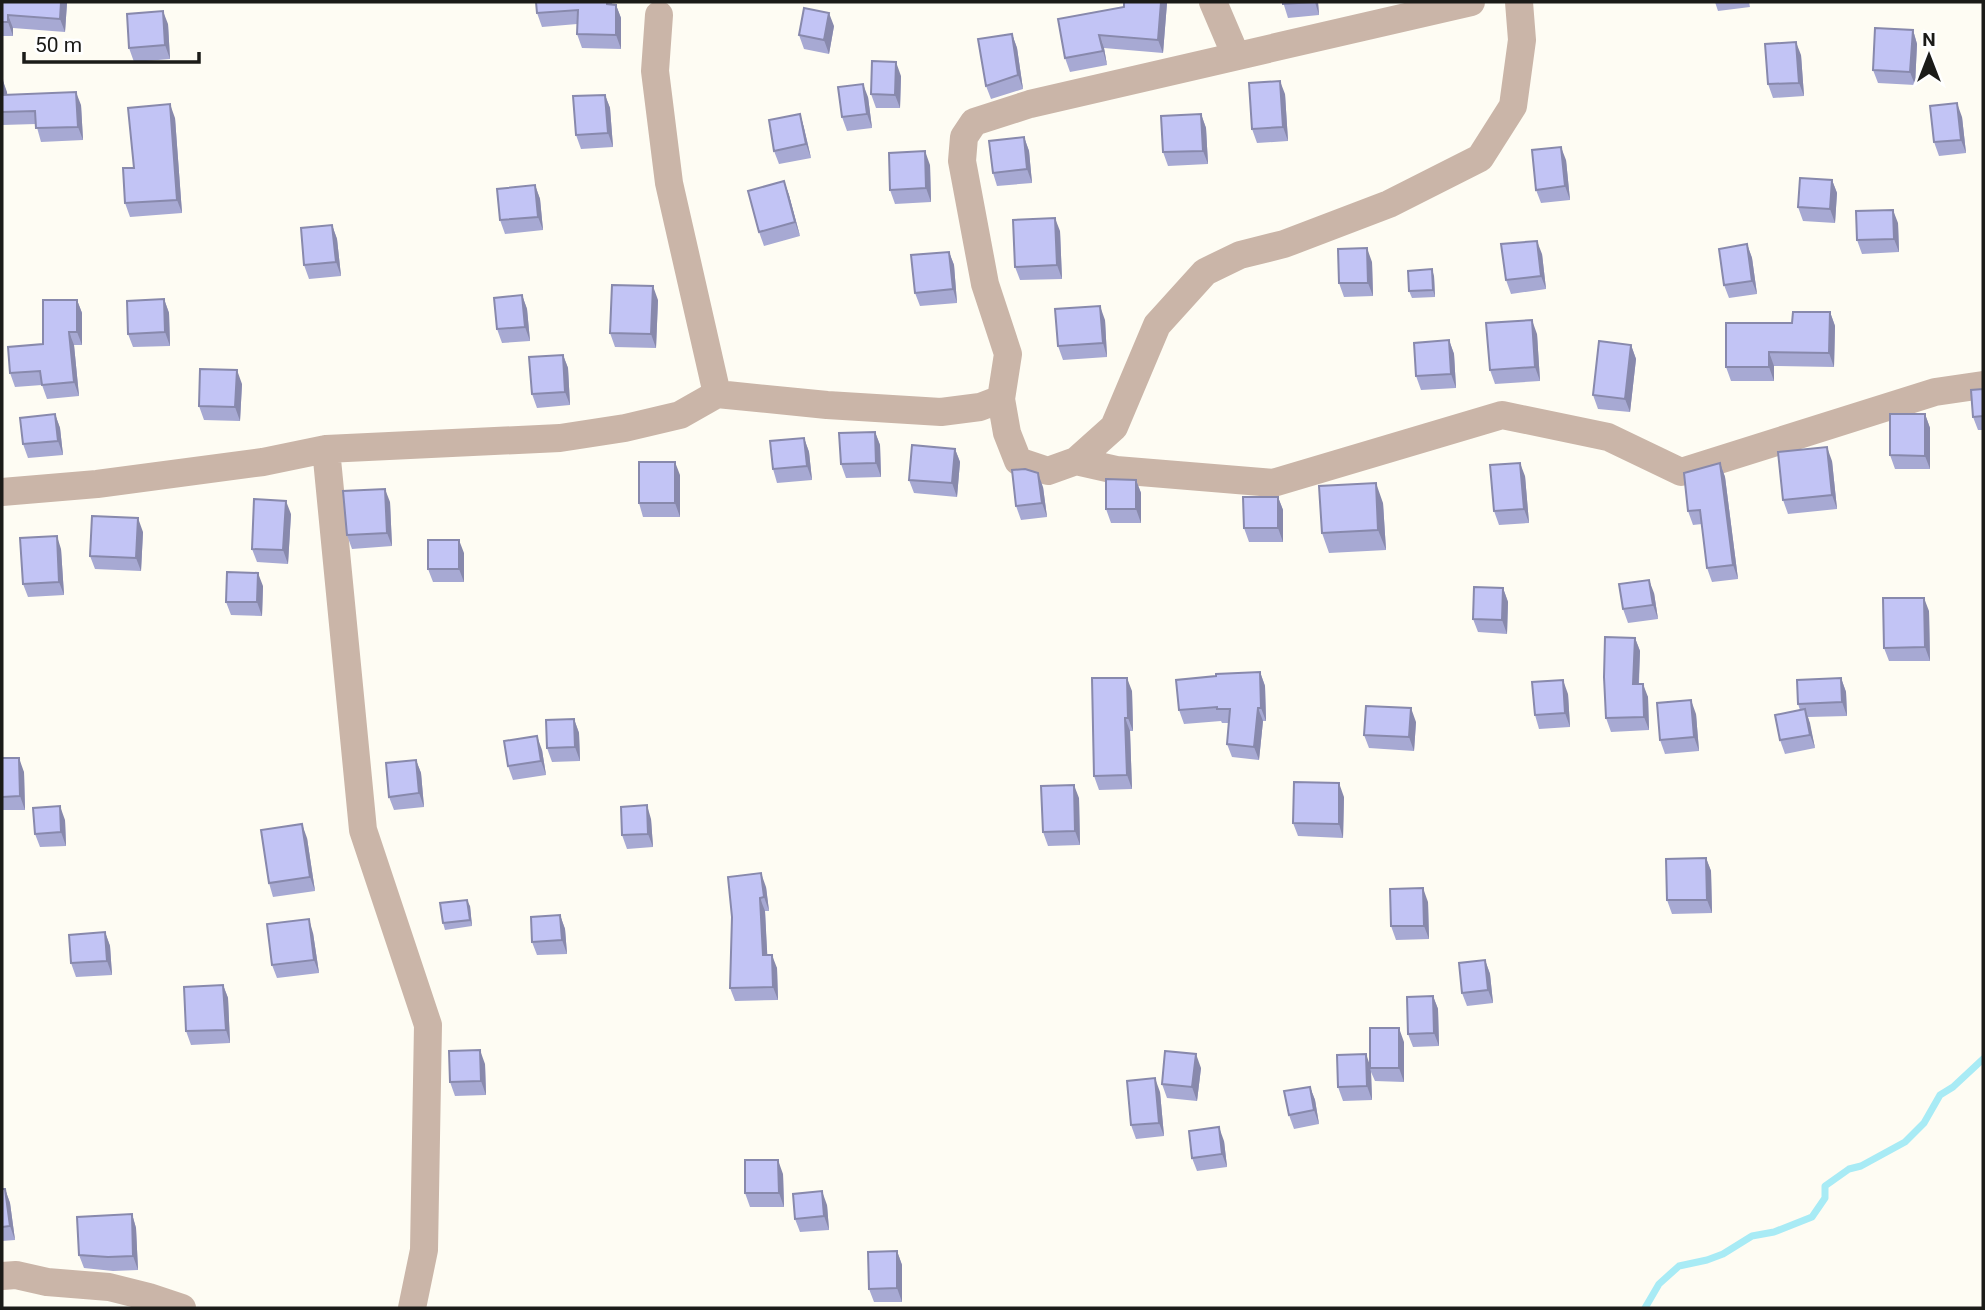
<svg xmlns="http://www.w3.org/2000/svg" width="1985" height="1310" viewBox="0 0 1985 1310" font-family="Roboto,sans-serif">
	<rect width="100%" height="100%" fill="#fefcf3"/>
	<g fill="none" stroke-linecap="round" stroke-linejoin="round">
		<path stroke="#a8ebf5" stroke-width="7" d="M1645,1308l14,-24 20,-18 28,-6 16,-6 29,-18 22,-4 38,-15 13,-19v-12l24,-17 12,-3 44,-24 19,-19 16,-28 13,-8 30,-28"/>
		<path stroke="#cab5a8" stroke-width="28" d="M1213,2l23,54
			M659,15l-4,56 14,112 48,211
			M1001,399l6,34 11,28 30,10 28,-10 38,-34 43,-102 48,-53 35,-17 44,-11 105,-40 91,-46 33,-52 9,-66 -3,-38
			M326,449l37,381 65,195 -4,225 -12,58
			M1076,461l40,9 157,13 229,-68 106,22 73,35 254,-80 48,-7
			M2,492l95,-8 166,-22 63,-13 234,-11 65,-10 55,-13 37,-21 110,11 114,7 39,-5 21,-8 7,-45 -23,-70 -23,-123 2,-24 10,-15 56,-18 441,-102
			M2,1276l14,-1 31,7 62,5 40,10 33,11"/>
	</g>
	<path fill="#a7a9d3" d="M2,2l65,1 -2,29 -52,-4v8h-11z
		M612,2v2l4,1 5,13v31l-39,-1 -5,-14v-10l-35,3 -5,-14z
		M1283,2h35l1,13 -31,3z
		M1715,2h34l1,5 -32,4z
		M1167,3l-4,50 -59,-5 3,17 -37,7 -5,-14 -7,-39z
		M168,24l2,35 -36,3 -5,-14z
		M834,26l-5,28 -25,-5 -5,-14z
		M1913,30l4,14 -2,41 -37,-2 -5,-13z
		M1012,34l5,14 6,41 -32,10 -5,-13z
		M1801,55l3,41 -31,2 -5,-14z
		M901,76l-1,32h-24l-5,-14z
		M2,78l5,16 74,11 2,35 -42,2 -5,-18 -34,1z
		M1285,94l3,47 -31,2 -5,-14z
		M605,95l5,13 3,39 -32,2 -5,-14z
		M868,97l4,31 -25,3 -5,-14z
		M800,114l4,14 7,30 -32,6 -5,-13z
		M1201,114l5,14 2,36 -40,2 -5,-14z
		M1962,117l4,36 -27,3 -5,-14z
		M175,118l7,95 -52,4 -5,-14 9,-35z
		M1024,137l5,14 3,32 -35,3 -4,-13z
		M1566,160l4,40 -29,3 -5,-13z
		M930,165l1,37 -36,2 -5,-14z
		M1832,180l5,13 -2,30 -32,-2 -5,-14z
		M784,181l5,14 11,41 -36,10 -5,-14z
		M535,185l5,14 3,31 -38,4 -5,-14z
		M1898,223l1,29 -37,2 -5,-14z
		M332,225l5,14 4,37 -32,3 -5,-14z
		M1060,231l2,48 -42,1 -5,-13z
		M1747,244l5,14 5,36 -28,4 -5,-13z
		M949,252l5,13 3,38 -37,3 -5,-13z
		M1542,254l4,35 -35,5 -5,-14z
		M1372,262l1,34 -29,1 -5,-14z
		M1434,276l1,21 -23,1 -3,-7z
		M522,295l5,14 3,32 -28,2 -5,-14z
		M164,299l5,14 1,33 -37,1 -5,-13z
		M77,300l5,13v32h-8l5,51 -32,3 -5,-14 -27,2 -5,-14 33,-29z
		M658,300l-2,48 -41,-1 -5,-14z
		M1830,312l5,14 -1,41 -60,-1v15h-43l-5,-14 66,-44z
		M1105,320l2,37 -44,3 -5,-14z
		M1537,334l3,47 -45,3 -5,-14z
		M1449,340l5,14 2,34 -35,2 -5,-14z
		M1631,345l5,14 -6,53 -32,-3 -5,-14z
		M563,355l5,13 2,37 -33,3 -5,-14z
		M242,384l-2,37 -36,-1 -5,-14z
		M1983,389v41h-5l-5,-13z
		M55,414l5,14 3,27 -35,3 -5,-14z
		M1925,414l5,14v41h-35l-5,-14z
		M875,432l5,13 1,32 -35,1 -5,-14z
		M804,438l5,14 3,28 -35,3 -4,-14z
		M955,449l5,13 -3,35 -43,-4 -5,-13z
		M1832,461l5,48 -49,5 -5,-14z
		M1720,463l5,14 13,102 -26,3 -5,-14 -5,-44 -9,1 -5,-14z
		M680,475v42h-37l-4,-14z
		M1525,476l4,47 -30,2 -5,-14z
		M1136,480l5,13v30h-30l-5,-14z
		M1043,487l4,30 -26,3 -5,-14z
		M1278,497l5,13v32h-34l-5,-14z
		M390,502l2,44 -40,3 -5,-14z
		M1383,503l3,47 -57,3 -7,-20z
		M291,514l-3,50 -31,-2 -5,-13z
		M143,532l-2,39 -46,-2 -5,-13z
		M61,549l3,46 -36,2 -5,-13z
		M464,553v29h-31l-5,-13z
		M263,586l-1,30 -31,-1 -5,-13z
		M1503,588l5,14 -1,32 -29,-2 -5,-13z
		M1654,593l4,26 -30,4 -5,-14z
		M1929,611l1,50h-41l-5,-13z
		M1635,638l5,13 -1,33 9,13 1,33 -38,2 -5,-14z
		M1260,672l5,14 1,35h-3l-4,39 -27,-3 -5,-13 2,-21h-7l-1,-2 -37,3 -5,-14z
		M1841,678l5,14 1,24 -39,1 7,31 -30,6 -5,-14 20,-30 -2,-6z
		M1132,691l1,40h-3l2,58 -33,1 -5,-14z
		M1568,694l2,33 -31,2 -4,-14z
		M1696,714l3,37 -34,3 -5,-14z
		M574,719l5,14 1,28 -28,1 -5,-14z
		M1416,722l-2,29 -45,-3 -5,-13z
		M542,750l4,25 -33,5 -5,-14z
		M2,758l22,14 1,38h-23z
		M416,760l5,13 3,34 -30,3 -5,-13z
		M1344,797l-1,41 -45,-2 -5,-13z
		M1079,798l1,47 -32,1 -5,-14z
		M651,819l2,28 -26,2 -5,-14z
		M65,820l1,26 -26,1 -5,-13z
		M307,838l8,53 -42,6 -4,-14z
		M1706,858l5,13 1,42 -40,1 -5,-14z
		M766,887l3,24h-4l2,44 10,13 1,32 -43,1 -5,-13 2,-71z
		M1428,902l1,37 -33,1 -5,-14z
		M470,906l2,20 -27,4 -2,-7z
		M560,915l5,14 2,25 -30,1 -5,-13z
		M105,932l5,14 2,29 -36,2 -5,-14z
		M313,933l6,40 -42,5 -5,-13z
		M1485,960l5,14 3,29 -26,3 -5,-13z
		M223,985l5,13 2,45 -39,2 -5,-14z
		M1433,996l5,13 1,37 -26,1 -5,-13z
		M1404,1042v40l-29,-1 -4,-9 1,28 -29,1 -5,-14 32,-23z
		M485,1064l1,31 -31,1 -5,-14z
		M1201,1068l-4,33 -30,-3 -5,-14z
		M1310,1087l5,13 4,24 -25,5 -5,-14z
		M1160,1092l4,44 -28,3 -5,-14z
		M1224,1141l3,26 -30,4 -5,-13z
		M783,1174l1,33h-34l-5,-14z
		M2,1189h3l5,14 5,37 -13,1z
		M827,1205l2,25 -29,2 -5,-13z
		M132,1214l4,14 2,42 -25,1 -29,-3 -5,-13z
		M897,1251l5,14v37h-28l-5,-13z"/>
	<path fill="#8889ac" d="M61,2h5l1,1 -2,29 -5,-13z
		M1161,2h6v1l-4,50 -5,-13z
		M1315,2h3l1,13z
		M616,5l5,13v31l-5,-14z
		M163,11l5,13 2,35 -5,-14z
		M829,13l5,13 -5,28 -5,-14z
		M8,15l5,13v8l-5,-14z
		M1913,30l4,14 -2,41 -5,-13z
		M1012,34l5,14 6,41 -5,-14z
		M1099,35l5,13 3,17 -4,-14z
		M1796,42l5,13 3,41 -5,-13z
		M896,62l5,14 -1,32 -5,-13z
		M2,78l5,14 1,16 -5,-13z
		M1280,81l5,13 3,47 -5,-14z
		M863,84l5,13 4,31 -5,-14z
		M76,92l5,13 2,35 -5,-13z
		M605,95l5,13 3,39 -5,-14z
		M1957,103l5,14 4,36 -5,-13z
		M170,104l5,14 7,95 -5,-13z
		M800,114l4,14 7,30 -5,-14z
		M1201,114l5,14 2,36 -5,-13z
		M1024,137l5,14 3,32 -5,-14z
		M1561,147l5,13 4,40 -5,-14z
		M925,151l5,14 1,37 -5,-14z
		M1832,180l5,13 -2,30 -5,-14z
		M784,181l5,14 11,41 -5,-14z
		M535,185l5,14 3,31 -5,-13z
		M1893,210l5,13 1,29 -5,-13z
		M1055,218l5,13 2,48 -5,-14z
		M332,225l5,14 4,37 -5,-14z
		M1537,241l5,13 4,35 -5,-13z
		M1747,244l5,14 5,36 -5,-13z
		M1367,248l5,14 1,34 -5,-13z
		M949,252l5,13 3,38 -4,-14z
		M1432,269l2,7 1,21 -2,-7z
		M653,286l5,14 -2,48 -5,-14z
		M522,295l5,14 3,32 -5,-14z
		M164,299l5,14 1,33 -5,-14z
		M77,300l5,13v32l-5,-13z
		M1100,306l5,14 2,37 -4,-14z
		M1830,312l5,14 -1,41 -5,-14z
		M1532,320l5,14 3,47 -5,-14z
		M69,332l5,13 5,51 -5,-14z
		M1449,340l5,14 2,34 -5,-14z
		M1631,345l5,14 -6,53 -5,-13z
		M1769,352l5,14v15l-5,-14z
		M563,355l5,13 2,37 -5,-13z
		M237,370l5,14 -2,37 -5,-14z
		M55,414l5,14 3,27 -5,-14z
		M1925,414l5,14v41l-5,-13z
		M875,432l5,13 1,32 -5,-14z
		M804,438l5,14 3,28 -5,-14z
		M1827,447l5,14 5,48 -5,-14z
		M955,449l5,13 -3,35 -5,-14z
		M675,462l5,13v42l-5,-14z
		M1520,463l5,13 4,47 -5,-14z
		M1720,463l5,14 13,102 -5,-14z
		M1038,473l5,14 4,30 -5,-14z
		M1136,480l5,13v30l-5,-14z
		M1376,483l7,20 3,47 -8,-20z
		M385,489l5,13 2,44 -5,-13z
		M1278,497l5,13v32l-5,-14z
		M286,501l5,13 -3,50 -5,-14z
		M138,518l5,14 -2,39 -5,-13z
		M57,536l4,13 3,46 -5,-13z
		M459,540l5,13v29l-5,-13z
		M258,573l5,13 -1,30 -5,-14z
		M1649,580l5,13 4,26 -5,-14z
		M1503,588l5,14 -1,32 -5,-14z
		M1924,598l5,13 1,50 -5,-14z
		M1635,638l5,13 -2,47 -5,-14z
		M1260,672l5,14 1,35 -5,-13z
		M1127,678l5,13 1,40 -5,-13z
		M1841,678l5,14 1,24 -5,-14z
		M1563,680l5,14 2,33 -5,-14z
		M1643,684l5,13 1,33 -5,-13z
		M1691,700l5,14 3,37 -5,-14z
		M1258,708l5,13 -4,39 -5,-13z
		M1411,708l5,14 -2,29 -5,-14z
		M1805,709l5,14 5,25 -5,-13z
		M1125,718l5,13 2,58 -5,-14z
		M574,719l5,14 1,28 -5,-14z
		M537,736l5,14 4,25 -5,-14z
		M19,758l5,14 1,38 -5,-14z
		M416,760l5,13 3,34 -5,-14z
		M1339,783l5,14 -1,41 -4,-14z
		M1074,785l5,13 1,47 -5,-14z
		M647,805l4,14 2,28 -5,-13z
		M60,806l5,14 1,26 -5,-14z
		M302,824l5,14 8,53 -5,-14z
		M1706,858l5,13 1,42 -5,-13z
		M761,873l5,14 3,24 -5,-14z
		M1423,888l5,14 1,37 -5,-13z
		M760,898l5,13 3,57 -5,-13z
		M467,900l3,6 2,20 -2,-6z
		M560,915l5,14 2,25 -5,-14z
		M309,919l4,14 6,40 -5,-13z
		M105,932l5,14 2,29 -5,-14z
		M772,955l5,13 1,32 -5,-13z
		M1485,960l5,14 3,29 -5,-13z
		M223,985l5,13 2,45 -4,-13z
		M1433,996l5,13 1,37 -5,-13z
		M1399,1028l5,14v40l-5,-14z
		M480,1050l5,14 1,31 -5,-14z
		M1196,1054l5,14 -4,33 -5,-14z
		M1366,1054l5,14h-1l1,4 1,28 -5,-14z
		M1155,1078l5,14 4,44 -5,-13z
		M1310,1087l5,13 4,24 -5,-14z
		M1219,1127l5,14 3,26 -5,-13z
		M778,1160l5,14 1,33 -5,-14z
		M5,1189l5,14 5,37 -5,-14z
		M822,1191l5,14 2,25 -5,-14z
		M132,1214l4,14 2,42 -5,-14z
		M897,1251l5,14v37l-5,-14z"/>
	<path fill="#c2c4f5" stroke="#8889ac" stroke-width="2" d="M2,2h59l-1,17 -52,-4v7h-6z
		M536,2h71v2l9,1v30l-39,-1 1,-24 -41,3z
		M1124,2h37l-3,38 -59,-5 4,16 -38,7 -7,-39 66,-12z
		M1283,2h32l-32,2z
		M804,8l25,5 -5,27 -25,-5z
		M163,11l2,34 -36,3 -2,-34z
		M1875,28l38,2 -3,42 -37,-2z
		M1012,34l6,41 -32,11 -8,-47z
		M1796,42l3,41 -31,1 -3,-40z
		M872,61l24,1 -1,33 -24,-1z
		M2,78l1,17 73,-3 2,35 -42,1 -1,-17 -33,1z
		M1280,81l3,46 -31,2 -3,-46z
		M863,84l4,30 -25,3 -4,-30z
		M605,95l3,38 -32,2 -3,-39z
		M1957,103l4,37 -27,2 -4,-36z
		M170,104l7,96 -52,3 -2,-35h11l-6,-60z
		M800,114l6,30 -32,7 -5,-31z
		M1201,114l2,37 -40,1 -2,-36z
		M1024,137l3,32 -34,4 -4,-32z
		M1561,147l4,39 -29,4 -4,-40z
		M925,151l1,37 -36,2 -1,-37z
		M1800,178l32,2 -2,29 -32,-2z
		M784,181l11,41 -36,10 -11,-41z
		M535,185l3,32 -38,3 -3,-31z
		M1893,210l1,29 -37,1 -1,-29z
		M1055,218l2,47 -42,2 -2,-47z
		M332,225l4,37 -32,3 -3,-37z
		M1537,241l4,35 -35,4 -5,-36z
		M1747,244l5,37 -28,4 -5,-36z
		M1367,248l1,35h-29l-1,-34z
		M949,252l4,37 -38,4 -4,-38z
		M1432,269l1,21 -24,1 -1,-20z
		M612,285l41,1 -2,48 -41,-1z
		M522,295l3,32 -28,2 -3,-31z
		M164,299l1,33 -37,2 -1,-33z
		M43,300h34v32h-8l5,50 -32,3 -2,-14 -30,2 -2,-26 35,-3z
		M1100,306l3,37 -45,3 -3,-37z
		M1793,312h37l-1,41 -60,-1v15h-43v-44h66z
		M1532,320l3,47 -45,3 -4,-47z
		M1449,340l2,34 -35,2 -2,-33z
		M1599,341l32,4 -6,54 -32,-4z
		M563,355l2,37 -33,2 -3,-37z
		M200,369l37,1 -2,37 -36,-1z
		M1983,389v27l-10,1 -2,-27z
		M55,414l3,27 -35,3 -3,-26z
		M1890,414h35v42l-35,-1z
		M875,432l1,31 -35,1 -2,-31z
		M804,438l3,28 -34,3 -3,-28z
		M912,445l43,4 -3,34 -43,-3z
		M1827,447l5,48 -49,5 -5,-48z
		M639,462h36v41h-36z
		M1520,463l4,46 -30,2 -4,-46z
		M1720,463l13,102 -26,3 -7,-58 -12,1 -4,-38z
		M1025,469l13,4 4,30 -26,3 -4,-36z
		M1106,479l30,1v29h-30z
		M1376,483l2,47 -56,3 -3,-47z
		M385,489l2,44 -40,2 -4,-44z
		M1243,497h35v31h-34z
		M254,499l32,2 -3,49 -31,-1z
		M92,516l46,2 -2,40 -46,-2z
		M57,536l2,46 -36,2 -3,-46z
		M428,540h31v29h-31z
		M227,572l31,1 -1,29h-31z
		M1649,580l4,25 -30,4 -4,-25z
		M1474,587l29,1 -1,32 -29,-1z
		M1883,598h41l1,49 -41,1z
		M1605,637l30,1 -2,46h10l1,33 -38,1 -2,-41z
		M1260,672l1,36h-3l-4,39 -27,-3 3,-35h-13v-2l-38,3 -3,-30 40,-4v-2z
		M1092,678h35l1,40h-3l2,57 -33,1z
		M1841,678l1,24 -44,2 -1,-24z
		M1563,680l2,33 -30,2 -3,-33z
		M1691,700l3,37 -34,3 -3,-37z
		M1366,706l45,2 -2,29 -45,-2z
		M1805,709l5,26 -30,5 -5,-25z
		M574,719l1,28 -28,1 -1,-28z
		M537,736l4,25 -33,5 -4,-25z
		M2,758h17l1,38 -18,1z
		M416,760l3,33 -30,4 -3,-34z
		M1294,782l45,1v41l-46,-1z
		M1074,785l1,46 -32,1 -2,-46z
		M647,805l1,29 -26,1 -1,-28z
		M60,806l1,26 -26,2 -2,-26z
		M302,824l8,53 -41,6 -8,-53z
		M1706,858l1,42h-40l-1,-41z
		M761,873l3,24 -4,1 3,57h9l1,32 -43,1 2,-71 -4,-40z
		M1423,888l1,38h-33l-1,-37z
		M467,900l3,20 -27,3 -3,-20z
		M560,915l2,25 -30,2 -1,-25z
		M309,919l5,41 -42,5 -5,-41z
		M105,932l2,29 -36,2 -2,-28z
		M1485,960l3,30 -26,3 -3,-30z
		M223,985l3,45 -40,1 -2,-44z
		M1433,996l1,37 -26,1 -1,-37z
		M1370,1028h29v40h-29z
		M480,1050l1,31 -31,1 -1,-31z
		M1165,1051l31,3 -4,33 -30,-3z
		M1366,1054l1,32 -29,1 -1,-32z
		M1155,1078l4,45 -28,2 -4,-44z
		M1310,1087l4,23 -25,5 -5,-24z
		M1219,1127l3,27 -30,4 -3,-27z
		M745,1160h33l1,33h-34z
		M2,1189h3l5,37 -8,1z
		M822,1191l2,25 -29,3 -2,-25z
		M132,1214l1,42 -25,1 -29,-2 -2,-38z
		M897,1251v37l-28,1 -1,-37z"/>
	<rect width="1985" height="1310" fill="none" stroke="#1b1b18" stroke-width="7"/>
	<g transform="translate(1929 56)" stroke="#ffffff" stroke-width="5" paint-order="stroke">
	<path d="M0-5L12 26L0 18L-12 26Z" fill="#1b1b18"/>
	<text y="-10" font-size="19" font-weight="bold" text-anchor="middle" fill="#1b1b18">N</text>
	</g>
	<path d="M24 52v10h175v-10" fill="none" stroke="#1b1b18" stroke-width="3.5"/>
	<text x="35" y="52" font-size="21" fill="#1b1b18" stroke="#ffffff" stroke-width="5" paint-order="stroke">50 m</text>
</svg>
